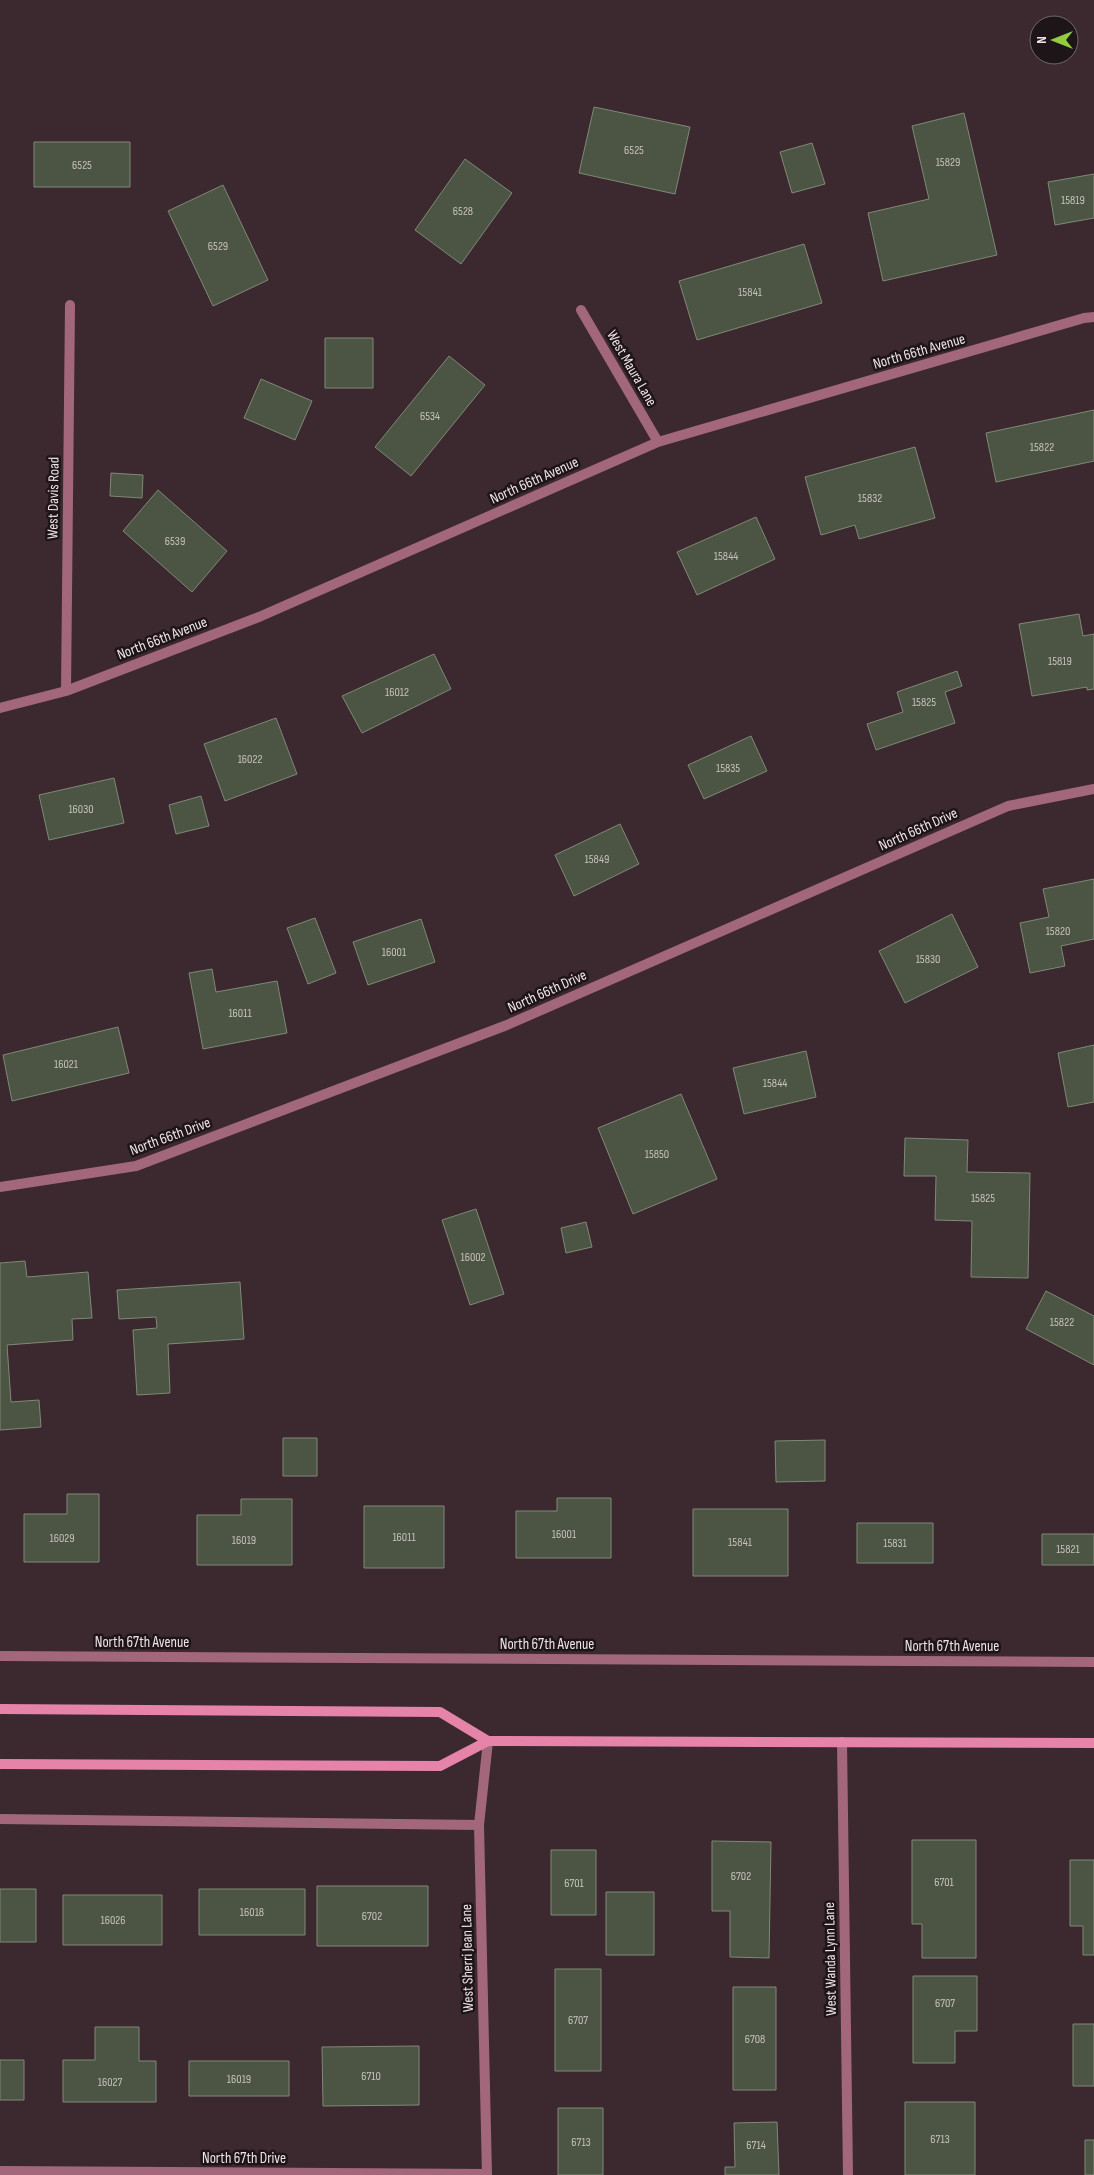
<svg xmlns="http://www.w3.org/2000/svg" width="1094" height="2175" viewBox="0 0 1094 2175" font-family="'Sofia Sans Condensed',sans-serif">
	<rect width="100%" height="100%" fill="#3c2930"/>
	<path fill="#4c5543" stroke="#7f8976" d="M594,107l96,20 -15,67 -96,-21z
		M964,113l33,142 -114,26 -15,-68 61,-14 -17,-73z
		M34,142h96v45h-96z
		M812,143l13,41 -33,9 -12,-41z
		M465,159l47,34 -51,71 -46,-34z
		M1094,174v44l-39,7 -7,-43z
		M223,185l45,95 -55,26 -45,-95z
		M804,244l18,59 -125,37 -18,-59z
		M325,338h48v50h-48z
		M449,356l36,29 -74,91 -36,-29z
		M261,379l51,22 -17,39 -51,-22z
		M1094,410v51l-98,21 -10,-49z
		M915,447l20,71 -76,21 -4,-14 -34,10 -16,-58z
		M111,473l32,2 -1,23 -32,-2z
		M158,490l69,61 -35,41 -69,-61z
		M756,517l19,42 -78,36 -20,-43z
		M1079,614l4,22 11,-2v55l-7,1v-3l-55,9 -13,-72z
		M434,654l17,35 -89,44 -20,-37z
		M957,671l5,15 -17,6 10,31 -79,27 -9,-26 36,-12 -6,-20z
		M276,718l21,56 -72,27 -21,-57z
		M751,736l16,35 -63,28 -16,-34z
		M114,778l10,45 -75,17 -10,-45z
		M201,796l8,30 -33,8 -7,-29z
		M620,824l19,40 -65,32 -19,-41z
		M1094,879v60l-33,7 4,20 -35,7 -10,-50 29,-6 -6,-28z
		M952,914l26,53 -73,36 -26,-52z
		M315,918l21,55 -28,11 -21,-56z
		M421,919l14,43 -67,23 -15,-43z
		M212,969l4,23 61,-11 10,52 -84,16 -14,-76z
		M118,1027l11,46 -117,28 -9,-46z
		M1094,1045v57l-26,5 -10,-54z
		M806,1051l10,46 -72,17 -11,-46z
		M681,1094l36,85 -84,35 -35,-86z
		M905,1138l63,2 -1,32 63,1 -2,105 -57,-1 1,-56 -37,-1 1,-44h-32z
		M476,1209l28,85 -34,11 -28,-85z
		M586,1222l6,25 -26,6 -5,-25z
		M25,1261l2,16 61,-5 4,46 -20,1 1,21 -66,5 4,57 28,-2 2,27 -41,3v-167z
		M240,1282l4,57 -76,5 2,49 -33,2 -4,-65 24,-2 -1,-11 -37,2 -2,-29z
		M1046,1291l48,25v49l-68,-36z
		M283,1438h34v38h-34z
		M825,1440v41l-49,1 -1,-41z
		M67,1494h32v68h-75v-48h43z
		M557,1498h54v60h-95v-47h41z
		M241,1499h51v66h-95v-50h44z
		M364,1506h80v62h-80z
		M693,1509h95v67h-95z
		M857,1523h76v40h-76z
		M1042,1534h52v31h-52z
		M912,1840h64v118h-54v-34h-10z
		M712,1841l59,1 -2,116 -39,-1v-46h-18z
		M551,1850h45v65h-45z
		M1070,1860h24v95h-11v-29h-13z
		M317,1886h111v60h-111z
		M0,1889h36v53h-36z
		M199,1889h106v46h-106z
		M606,1892h48v63h-48z
		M63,1895h99v50h-99z
		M555,1969h46v102h-46z
		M913,1976h64v55h-22v32h-42z
		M733,1987h43v103h-43z
		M1073,2024h21v62h-21z
		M95,2027h44v34h17v41h-93v-42h32z
		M419,2046v59l-96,1 -1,-59z
		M0,2060h24v40h-24z
		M189,2061h100v35h-100z
		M905,2102h70v73h-70z
		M558,2108h45v67h-45z
		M777,2122l2,53h-54v-8h10l-1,-44z
		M1085,2140h9v35h-9z"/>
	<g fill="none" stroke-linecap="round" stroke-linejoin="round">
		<path stroke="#a3677c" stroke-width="10" d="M581,310l77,132
			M66,691l4,-386
			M0,708l66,-17 193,-74 399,-175 426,-124 10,-1
			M0,1187l136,-21 371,-141 501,-219 86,-17
			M0,1656l1094,6
			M842,1742l6,433
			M0,1819l479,6
			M0,2171l487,3
			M487,2175l-8,-350 9,-84"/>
		<path stroke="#e584a8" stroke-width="10" d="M0,1709l440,3 48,29
			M0,1764l440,2 48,-25 606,2"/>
	</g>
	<g text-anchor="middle" stroke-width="5" stroke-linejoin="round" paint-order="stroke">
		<g font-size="12" fill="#c6c0bd">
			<text x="634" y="154">6525</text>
			<text x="948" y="166">15829</text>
			<text x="82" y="169">6525</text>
			<text x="1073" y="204">15819</text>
			<text x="463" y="215">6528</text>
			<text x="218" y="250">6529</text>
			<text x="750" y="296">15841</text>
			<text x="430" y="420">6534</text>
			<text x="1042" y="451">15822</text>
			<text x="870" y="502">15832</text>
			<text x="175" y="545">6539</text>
			<text x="726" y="560">15844</text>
			<text x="1060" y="665">15819</text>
			<text x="397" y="696">16012</text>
			<text x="924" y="706">15825</text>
			<text x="250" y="763">16022</text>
			<text x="728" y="772">15835</text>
			<text x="81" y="813">16030</text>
			<text x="597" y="863">15849</text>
			<text x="1058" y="935">15820</text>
			<text x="394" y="956">16001</text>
			<text x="928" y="963">15830</text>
			<text x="240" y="1017">16011</text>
			<text x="66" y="1068">16021</text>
			<text x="775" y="1087">15844</text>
			<text x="657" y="1158">15850</text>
			<text x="983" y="1202">15825</text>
			<text x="473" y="1261">16002</text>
			<text x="1062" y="1326">15822</text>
			<text x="564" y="1538">16001</text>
			<text x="404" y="1541">16011</text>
			<text x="62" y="1542">16029</text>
			<text x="244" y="1544">16019</text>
			<text x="740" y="1546">15841</text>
			<text x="895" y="1547">15831</text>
			<text x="1068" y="1553">15821</text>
			<text x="741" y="1880">6702</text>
			<text x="944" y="1886">6701</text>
			<text x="574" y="1887">6701</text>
			<text x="252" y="1916">16018</text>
			<text x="372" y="1920">6702</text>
			<text x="113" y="1924">16026</text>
			<text x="945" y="2007">6707</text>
			<text x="578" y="2024">6707</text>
			<text x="755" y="2043">6708</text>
			<text x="371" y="2080">6710</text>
			<text x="239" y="2083">16019</text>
			<text x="110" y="2086">16027</text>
			<text x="940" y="2143">6713</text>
			<text x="581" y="2146">6713</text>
			<text x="756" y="2149">6714</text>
		</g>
		<g font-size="15" fill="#efe3e6" stroke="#1e1518">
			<text transform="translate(919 351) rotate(-16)" y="5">North 66th Avenue</text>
			<text transform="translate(632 368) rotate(60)" y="5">West Maura Lane</text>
			<text transform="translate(534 480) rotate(-24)" y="5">North 66th Avenue</text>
			<text transform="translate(53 498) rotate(-89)" y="5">West Davis Road</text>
			<text transform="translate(162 638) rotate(-21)" y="5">North 66th Avenue</text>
			<text transform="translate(918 829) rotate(-24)" y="5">North 66th Drive</text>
			<text transform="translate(547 991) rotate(-24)" y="5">North 66th Drive</text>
			<text transform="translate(170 1136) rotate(-20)" y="5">North 66th Drive</text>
			<text x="142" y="1647">North 67th Avenue</text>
			<text x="547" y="1649">North 67th Avenue</text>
			<text x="952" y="1651">North 67th Avenue</text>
			<text transform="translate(467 1958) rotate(-91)" y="5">West Sherri Jean Lane</text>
			<text transform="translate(830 1959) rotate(-91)" y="5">West Wanda Lynn Lane</text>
			<text x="244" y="2163">North 67th Drive</text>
		</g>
	</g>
	<g transform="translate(1054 40) rotate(270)"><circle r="24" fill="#1e1518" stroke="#72676a"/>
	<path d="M0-4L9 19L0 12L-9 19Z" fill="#91cd3f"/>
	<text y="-8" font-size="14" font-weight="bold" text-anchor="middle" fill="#efe3e6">N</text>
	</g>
</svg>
